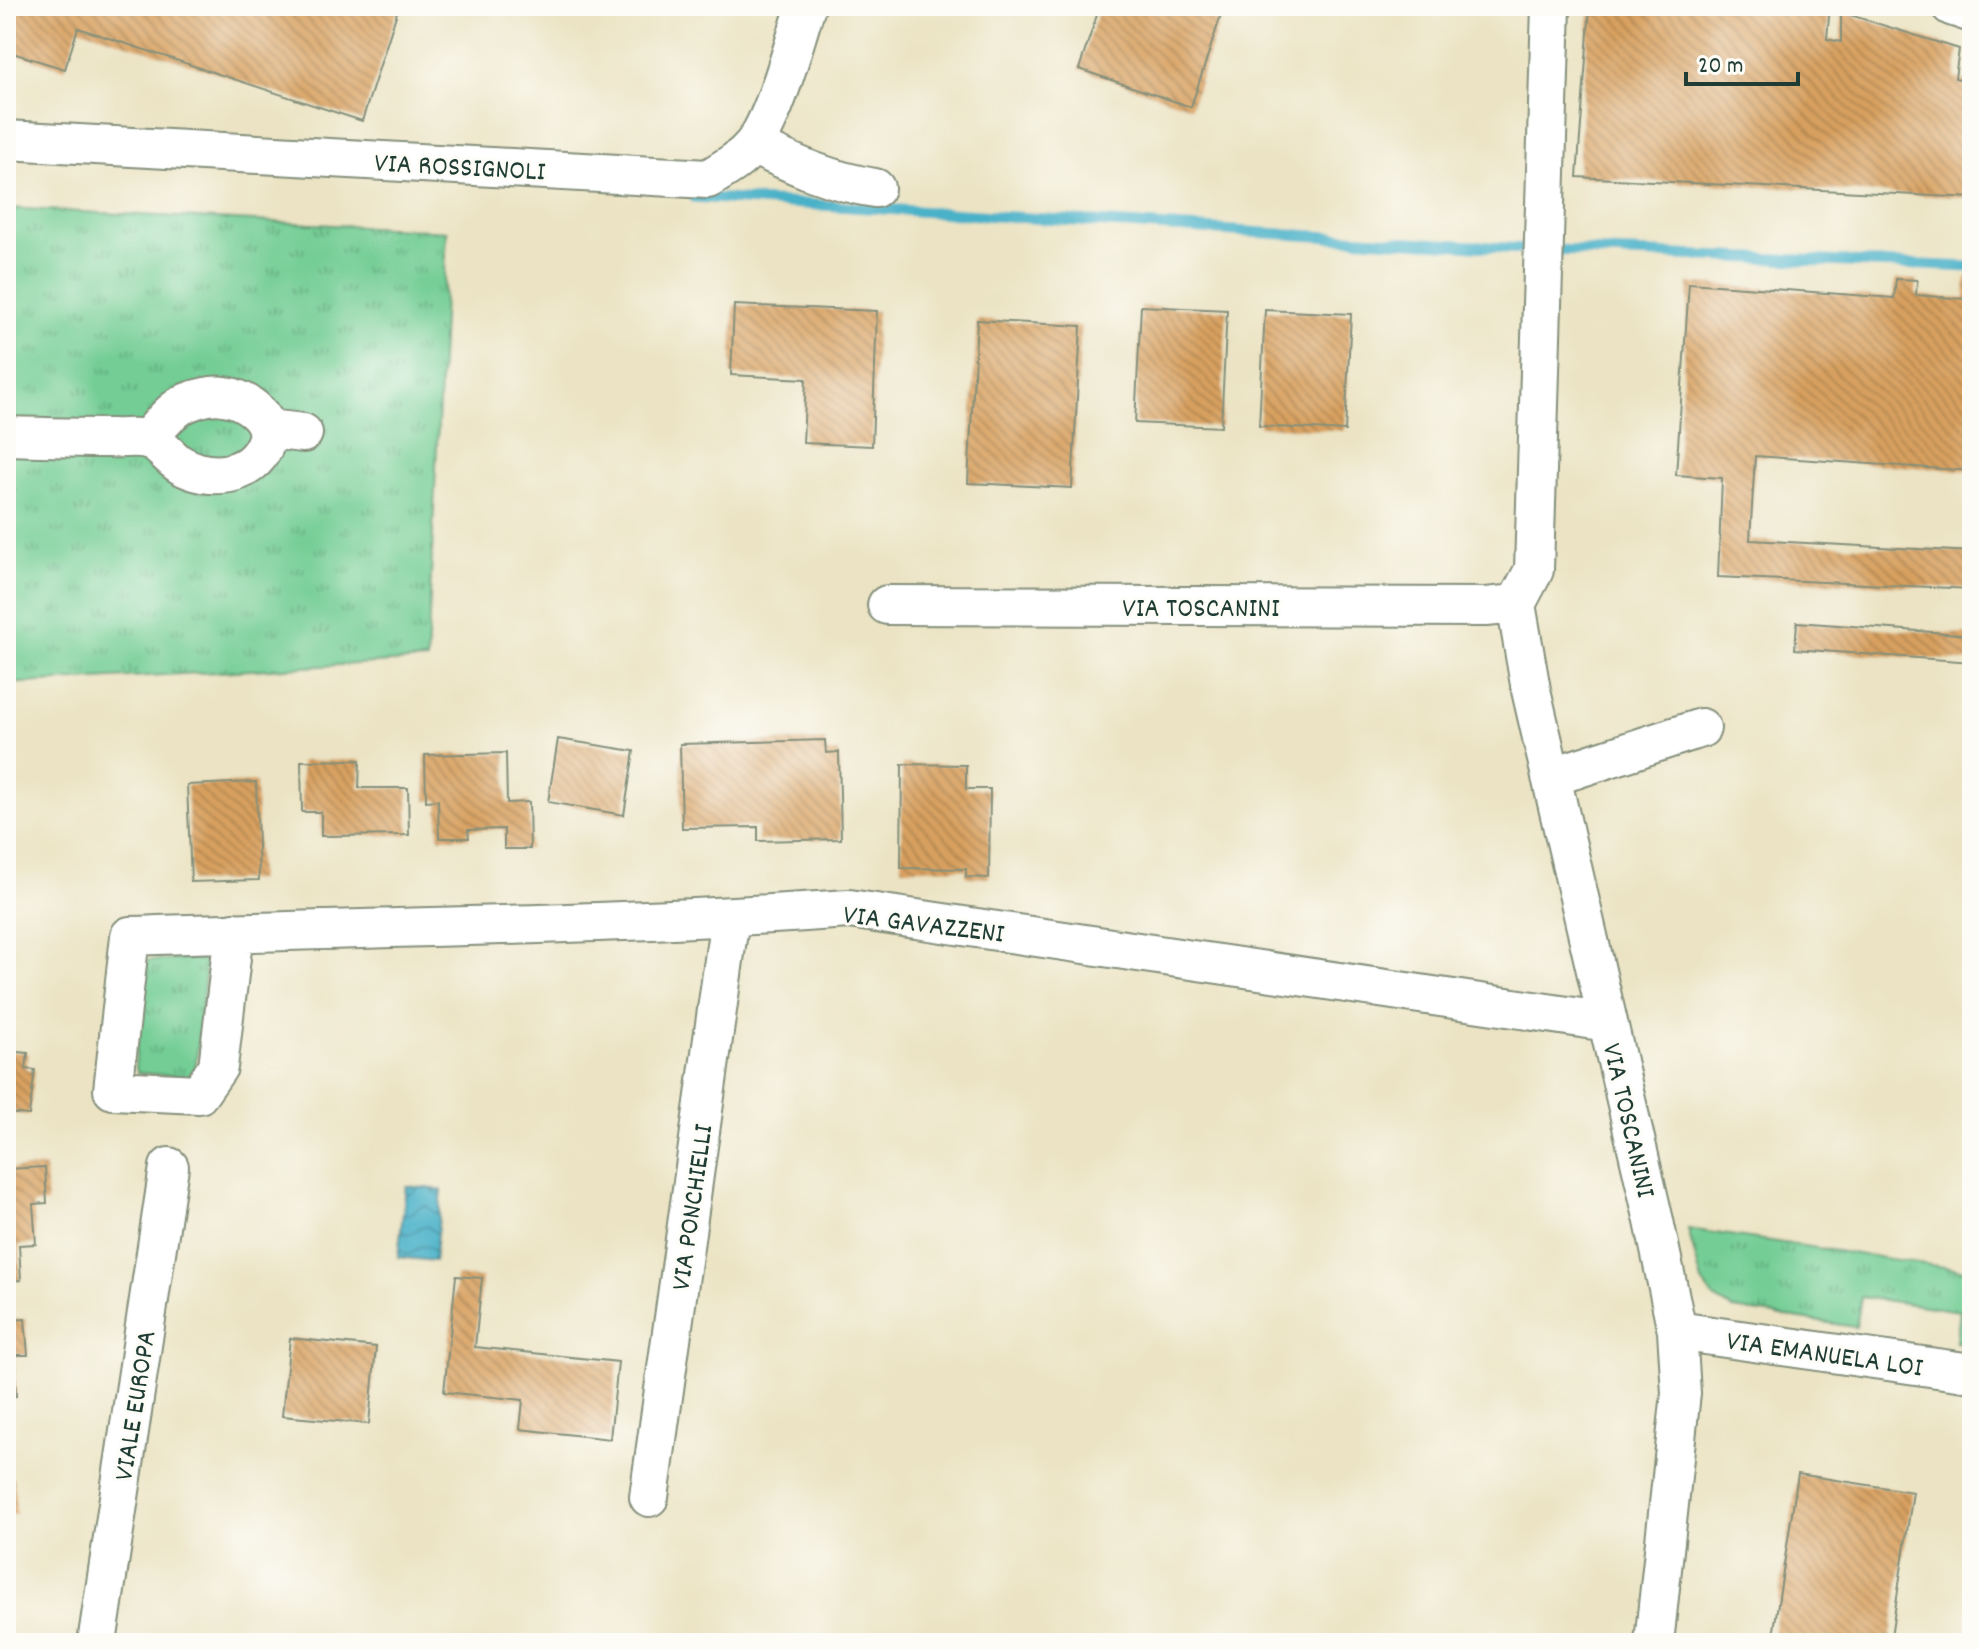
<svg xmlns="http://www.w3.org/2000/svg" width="1978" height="1649" viewBox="0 0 1978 1649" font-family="Dekko,sans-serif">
	<defs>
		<pattern id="grass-tufts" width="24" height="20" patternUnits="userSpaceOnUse" patternTransform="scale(2)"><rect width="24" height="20" fill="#73cd94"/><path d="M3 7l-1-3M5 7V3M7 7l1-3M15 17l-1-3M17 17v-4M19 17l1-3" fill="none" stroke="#5ea87a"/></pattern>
		<pattern id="water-waves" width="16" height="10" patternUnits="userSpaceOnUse" patternTransform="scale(2)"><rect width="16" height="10" fill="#4ab1c8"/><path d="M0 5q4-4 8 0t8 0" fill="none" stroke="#3d91a3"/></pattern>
		<pattern id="building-back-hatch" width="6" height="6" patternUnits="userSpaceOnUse" patternTransform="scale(2)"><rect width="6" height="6" fill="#d8a05f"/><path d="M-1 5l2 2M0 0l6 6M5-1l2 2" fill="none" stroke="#af844f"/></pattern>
	</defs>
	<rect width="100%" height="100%" fill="#fdfcf7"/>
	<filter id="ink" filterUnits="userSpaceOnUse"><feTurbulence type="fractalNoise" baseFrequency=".0125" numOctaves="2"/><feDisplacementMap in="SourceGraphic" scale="16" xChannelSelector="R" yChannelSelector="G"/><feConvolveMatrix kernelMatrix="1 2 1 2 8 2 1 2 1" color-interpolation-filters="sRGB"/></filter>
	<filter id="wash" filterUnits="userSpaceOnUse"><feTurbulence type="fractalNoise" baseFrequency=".006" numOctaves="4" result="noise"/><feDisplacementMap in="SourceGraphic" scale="32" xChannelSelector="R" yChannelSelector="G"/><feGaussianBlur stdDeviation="1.8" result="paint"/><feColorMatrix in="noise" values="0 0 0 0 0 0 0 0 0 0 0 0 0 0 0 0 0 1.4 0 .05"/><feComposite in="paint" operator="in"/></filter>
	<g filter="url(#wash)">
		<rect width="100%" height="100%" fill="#ebe3c3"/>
		<path fill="url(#grass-tufts)" stroke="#498564" stroke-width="2" d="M6,208l441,23 -20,429 -421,24z
			M202,959l4,7 -11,106 -7,5 -50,-4 -3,-7 10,-101 4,-5z
			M1688,1229l284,42v25l-7,47 -9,-1 4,-31 -99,-14 -5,30 -123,-18 -19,-11 -12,-16z"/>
		<path fill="url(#water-waves)" stroke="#34777e" stroke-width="2" d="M406,1186l36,4 -8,71 -36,-4z"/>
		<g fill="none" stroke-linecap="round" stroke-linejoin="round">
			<path stroke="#4ab1c8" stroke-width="11" d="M694,197l812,51 466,19"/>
		</g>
		<g id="blocks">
			<path fill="url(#building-back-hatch)" d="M6,6h393l-37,115 -284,-93 -13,41 -59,-18z
				M1100,6h124l-33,101 -112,-38z
				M1590,6h240l-3,33 14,3v-30l118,37 -4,29 17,4v116l-395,-21z
				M1966,277h6v194l-217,-15 -5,84 222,12v37l-254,-12 4,-99 -46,-3 13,-192 205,15 2,-19 21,1 -1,15 49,4z
				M734,305l143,6 -5,135 -69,-3 3,-64 -75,-4z
				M1141,306l86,4 -6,117 -86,-4z
				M1265,310l86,4 -6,117 -86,-5z
				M977,320l104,6 -9,162 -104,-5z
				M1797,622l175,13v27l-177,-13z
				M558,739l76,12 -10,64 -76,-13z
				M825,740l1,13 13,-1 2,87 -83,2v-14l-76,1 -2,-84z
				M506,753l1,50 22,-1 1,47h-26v-20l-36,1 1,8h-30l-1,-38 -12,1 -1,-46z
				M360,760l-1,28h49l1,47 -88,1v-24h-19l-1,-51z
				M902,764l64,1v24h24l-1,89 -23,-1v-8l-65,-1z
				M256,782l3,98 -68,2 -4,-97z
				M6,1051l22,2 -2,16 9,1 -6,45 -23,-2z
				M45,1167l2,36 -14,1 3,40 -17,1 2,35 -15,1v-112z
				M456,1276l26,2 -7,69 143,15 -8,77 -90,-10 3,-29 -79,-8z
				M25,1319l3,36h-14l2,41 -10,1v-77z
				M290,1338l86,9 -7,77 -87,-8z
				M1798,1474l115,18 -23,151h-72l-45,-7z
				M6,1478h8l2,36 -10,1z"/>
		</g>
	</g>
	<g filter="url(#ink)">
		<use href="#blocks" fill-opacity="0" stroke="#85907c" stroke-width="2"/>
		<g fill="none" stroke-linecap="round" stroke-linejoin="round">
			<defs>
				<path id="minor" d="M1551,6l-17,564 -18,34 15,86 123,531 23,110 4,62 -27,250
					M1951,6l21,7
					M6,140l702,39c16,-10 33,-19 45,-34 22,-27 41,-103 53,-139
					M753,145c42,20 76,36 122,43
					M268,429l35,4
					M6,436c35,1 70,2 104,2 11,1 27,-2 37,1 13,4 23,20 34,26 29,16 70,13 84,-21 11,-24 -19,-46 -41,-48 -10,-2 -25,2 -36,6 -17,7 -28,23 -40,37
					M887,605l599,2 30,-3
					M1551,777l150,-49
					M234,932l-16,135 -19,27 -86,-4 17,-154c239,-9 480,-10 719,-27l759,113
					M1677,1331l295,42
					M649,1497l81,-580
					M97,1643l72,-476"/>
			</defs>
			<use href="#minor" stroke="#85907c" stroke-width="42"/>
			<use href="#minor" stroke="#fff" stroke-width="38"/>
		</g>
	</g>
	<g text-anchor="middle" stroke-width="6" stroke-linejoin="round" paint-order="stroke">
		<g font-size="28" fill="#1f3d34" stroke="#fdfcf7">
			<text transform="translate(460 165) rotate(3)" y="10">VIA ROSSIGNOLI</text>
			<text x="1201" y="616">VIA TOSCANINI</text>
			<text transform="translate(924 922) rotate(7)" y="10">VIA GAVAZZENI</text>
			<text transform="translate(1631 1120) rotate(77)" y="10">VIA TOSCANINI</text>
			<text transform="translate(690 1207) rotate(-82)" y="10">VIA PONCHIELLI</text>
			<text transform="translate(1825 1352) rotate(8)" y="10">VIA EMANUELA LOI</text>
			<text transform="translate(133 1405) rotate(-81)" y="10">VIALE EUROPA</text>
		</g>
	</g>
	<rect width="1978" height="1649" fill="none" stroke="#fdfcf7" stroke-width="32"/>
	<path d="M1686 72v12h112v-12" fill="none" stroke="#1f3d34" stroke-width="4"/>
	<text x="1698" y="72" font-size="24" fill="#1f3d34" stroke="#fdfcf7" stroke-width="6" paint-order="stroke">20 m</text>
</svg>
